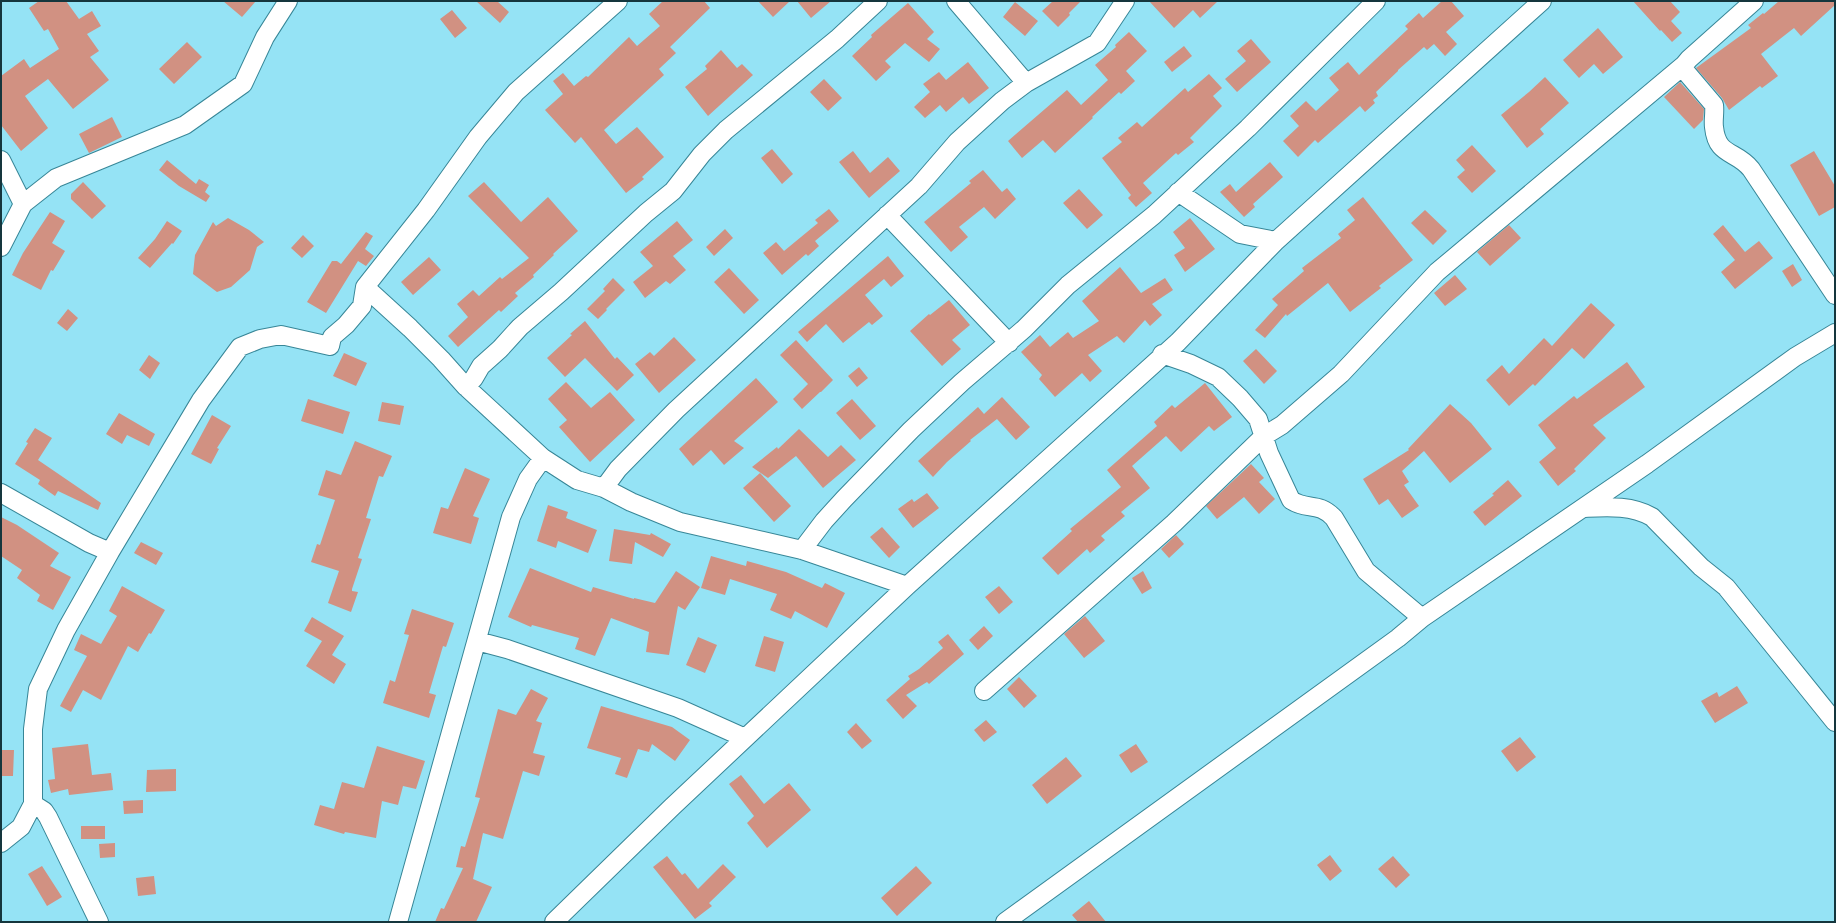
<svg xmlns="http://www.w3.org/2000/svg" width="1836" height="923" viewBox="0 0 1836 923" font-family="'Work Sans',sans-serif">
	<rect width="100%" height="100%" fill="#95e3f5"/>
	<path fill="#d19182" d="M39,1h27l13,18 13,-8 9,15 -14,8 12,17 -9,6 19,23 -36,29 -25,-30 -23,17 23,32 -27,23 -20,-26v-49l23,-17 6,9 29,-19 -11,-20 -4,2 -15,-23z
		M223,1h33l-14,16z
		M476,1h21l12,11 -9,11z
		M663,1h41l6,7 -40,39 6,6 -17,16 5,6 -60,55 12,14 21,-17 27,30 -22,20 2,2 -18,14 -45,-56 -6,6 -30,-33 18,-16 -10,-13 10,-8 11,13 12,-10 2,1 41,-40 8,9 23,-20 -11,-12z
		M758,1h32l-17,16z
		M797,1h34l-20,17z
		M1053,1h28l-12,12 1,2 -12,12 -16,-16z
		M1149,1h69l-18,17 -7,-8 -19,18z
		M1442,1h9l13,15 -18,16 11,12 -12,12 -11,-12 -7,6 -3,-3 -26,23v1l-22,21 2,4 -5,4 2,3 -10,9 -5,-6 -42,37 -3,-3 -17,17 -15,-16 16,-15 -9,-10 16,-15 10,10 23,-21 -10,-12 19,-16 11,13 49,-46 -3,-3 14,-13 4,5z
		M1633,1h37l10,11 -9,9 11,12 -10,9 -11,-12 -1,1z
		M1779,1h56v4l-34,31 -7,-8 -33,26 17,22 -16,12 -2,-2 -31,24 -7,-12 -26,-30 55,-40 -3,-3 15,-12 1,1z
		M1015,2l23,19 -13,15 -22,-19z
		M908,3l26,29 -7,7 13,10 -11,13 -24,-19 -20,18 6,6 -15,14 -24,-25 20,-19 -1,-2z
		M452,10l15,18 -12,10 -15,-19z
		M1598,28l25,29 -20,17 -9,-10 -15,14 -16,-18z
		M1129,32l18,19 -21,20 9,10 -14,13 -2,-2 -27,25 1,1 -38,35 -12,-13 -21,18 -14,-17 59,-51 14,15 27,-25 -13,-15 21,-18 -1,-2z
		M1251,39l20,23 -34,30 -12,-13 21,-18 -9,-10z
		M187,42l15,15 -28,27 -15,-15z
		M1184,46l8,10 -20,16 -8,-10z
		M721,50l16,18 5,-4 11,11 -45,41 -23,-29 22,-18 -2,-3z
		M968,62l21,26 -20,16 -6,-7 -17,15 -6,-7 -15,13 -11,-11 16,-15 -7,-8 16,-12 7,8z
		M1209,74l13,14 -9,8 9,10 -32,32 4,4 -16,13 -2,-2 -33,30 9,10 -16,14 -8,-9 3,-3 -29,-37 20,-16 -4,-4 19,-16 5,5 43,-39 3,4z
		M1545,77l24,26 -29,26 4,5 -17,14 -26,-33 28,-23z
		M824,79l18,19 -14,13 -18,-19z
		M1680,82l24,27 -1,11 -9,9 -30,-32z
		M112,117l10,20 -33,16 -10,-19z
		M1472,145l24,26 -24,22 -15,-16 8,-7 -9,-10z
		M772,149l21,25 -11,10 -21,-26z
		M853,151l17,22 18,-16 12,14 -31,27 -30,-36z
		M1814,151l21,35v21l-16,9 -29,-51z
		M167,160l29,24 3,-5 10,6 -4,7 5,4 -4,6 -27,-16 -20,-16z
		M1270,162l13,15 -30,27 2,3 -11,10 -24,-25 10,-8 6,8z
		M983,170l19,22 5,-4 9,11 -21,20 -11,-12 -25,20 9,10 -17,15 -27,-30 47,-39 -2,-2z
		M83,182l23,24 -14,13 -21,-20v-5z
		M484,182l37,40 27,-25 30,34 -25,23 1,1 -21,20 1,2 -19,16 3,3 -17,16 -2,-2 -41,37 -10,-11 20,-19 -11,-13 16,-14 6,6 21,-19 2,2 27,-21 -61,-62z
		M1079,189l24,26 -16,14 -24,-26z
		M1363,197l50,63 -34,26 2,2 -31,24 -22,-29 -41,33 -1,-2 -21,24 -10,-8 23,-25 -6,-6 32,-28 -2,-3 39,-30 -3,-4 17,-14 -8,-10z
		M829,209l10,12 -24,20 4,5 -11,10 -2,-2 -24,21 -19,-22 13,-11 8,9 34,-28 -3,-3z
		M1425,210l22,21 -14,14 -22,-22z
		M50,212l15,9 -13,22 13,8 -12,20 -2,-1 -10,20 -29,-15 11,-22z
		M228,218l21,12 15,12 -7,5 -7,23 -19,17 -14,5 -24,-18 2,-19 18,-33 3,4z
		M1190,218l25,31 -30,23 -11,-17 11,-7 -12,-16z
		M167,221l15,10 -9,13 -1,-1 -22,25 -12,-10 17,-19z
		M677,221l16,19 -20,16 13,14 -16,14 -4,-3 -21,17 -12,-16 20,-16 -13,-14z
		M1509,225l12,13 -31,28 -13,-14z
		M1723,225l22,27 14,-11 14,17 -38,31 -14,-17 14,-12 -22,-26z
		M725,229l8,9 -19,18 -8,-9z
		M366,232l7,4 -8,13 9,7 -8,10 -8,-5 -32,52 -19,-11 25,-41h5l4,3z
		M303,235l11,11 -12,12 -11,-10z
		M888,256l16,20 -13,11 -7,-8 -19,16 18,21 -11,9 -3,-3 -26,21 -17,-19 -19,18 -9,-10z
		M429,257l12,13 -28,25 -12,-13z
		M1793,264l9,16 -10,7 -10,-16z
		M1120,267l21,26 24,-15 8,12 -21,14 10,11 -12,11 -5,-6 -21,23 -7,-7 -29,19 14,16 -12,11 -8,-9 -27,24 -16,-18 3,-4 -21,-23 19,-17 10,12 18,-15 5,6 26,-17 -17,-20z
		M729,268l30,32 -15,14 -30,-32z
		M1455,275l12,14 -22,17 -11,-13z
		M613,278l12,12 -19,19 1,1 -9,9 -11,-10 18,-18 -2,-2z
		M949,300l21,25 -18,15 9,9 -19,17 -32,-35 19,-17 1,1z
		M1591,303l24,22 -31,34 -12,-11 -37,38 -2,-2 -24,22 -23,-26 16,-15 7,9 35,-36 8,8z
		M68,309l10,9 -11,13 -10,-8z
		M585,321l30,38 2,-2 17,18 -17,16 -32,-33 -20,19 -18,-19 25,-23 -2,-1z
		M674,337l22,23 -37,33 -24,-29 15,-12 4,4z
		M796,340l37,40 -12,12h-1l-18,17 -9,-10 15,-15 -28,-29z
		M1256,349l21,22 -13,13 -21,-23z
		M344,353l23,10 -11,23 -23,-10z
		M149,355l11,8 -10,16 -11,-9z
		M1627,362l18,25 -52,38 13,13 -32,31 2,2 -18,15 -19,-24 17,-14 -18,-23 36,-29 3,3z
		M859,367l9,11 -11,9 -9,-11z
		M756,378l22,24 -44,39 10,7 -20,17 -13,-15 -18,16 -14,-17z
		M566,382l25,26 19,-16 25,28 -45,42 -31,-35 8,-7 -19,-21z
		M1205,383l27,34 -18,14 -5,-5 -28,26 -15,-16 -34,30 18,22 -29,24 4,4 -24,20 4,4 -15,13 -3,-4 -29,26 -16,-17 30,-27 -2,-2 51,-42 -14,-17 50,-44 -3,-4 18,-17 3,3z
		M1002,397l28,30 -14,13 -19,-21 -27,21 1,1 -24,21 -14,15 -15,-16 60,-54 6,7z
		M308,399l42,13 -7,22 -42,-13z
		M852,399l24,27 -16,14 -24,-27z
		M382,402l22,4 -4,19 -22,-4z
		M1450,404l21,19 21,26 -42,34 -26,-32 -22,20 7,11 -5,3 15,21 -17,12 -14,-19 -9,6 -16,-26 46,-29 -1,-1z
		M119,413l36,21 -6,12 -22,-11 -5,9 -16,-10z
		M212,415l19,11 -14,22 2,1 -8,15 -20,-10z
		M35,428l17,10 -14,22 63,43 -3,7 -40,-19 -3,5 -17,-12 2,-4 -25,-16 13,-21 -2,-1z
		M799,429l29,28 13,-12 15,15 -33,28 -27,-32 -28,22 -16,-11 25,-20 1,2z
		M355,441l37,15 -9,21 -4,-1 -13,42 5,1 -13,39 4,1 -10,30v2l6,1 -7,20 -23,-9 11,-32 -28,-9 6,-18 3,1 15,-45 -17,-5 8,-25 15,5z
		M1251,464l13,14 -5,4 16,17 -16,15 -15,-17 -27,22 -11,-13z
		M465,468l25,11 -17,37 6,2 -8,26 -38,-11 8,-26 7,2z
		M760,473l31,33 -17,16 -31,-34z
		M1508,480l14,16 -37,30 -12,-14 21,-17 -2,-1z
		M927,493l12,15 -26,20 -15,-19 14,-10 2,3z
		M548,505l20,7 -2,6 31,12 -9,23 -30,-12 -2,7 -19,-7z
		M1,517l16,8 42,28 -9,13 21,11 -18,33 -16,-9 3,-6 -23,-17 5,-8 -21,-14z
		M882,527l18,20 -11,11 -19,-21z
		M614,529l36,6 1,-2 20,11 -8,13 -28,-15 -3,22 -23,-3z
		M1176,535l8,9 -15,14 -8,-9z
		M141,542l22,11 -7,12 -22,-12z
		M711,556l35,10 1,-5 39,11 36,16 3,-5 20,10 -18,35 -32,-17 -4,8 -21,-9 7,-16 -47,-15 -5,16 -24,-7z
		M530,568l61,24 2,-5 41,12v-1l21,5 21,-32 24,16 -15,23 -7,-4 -9,49 -23,-3 3,-20 -38,-14 -16,38 -20,-7 4,-11 -47,-13 -1,2 -23,-10z
		M1143,571l9,17 -10,6 -10,-16z
		M122,586l43,24 -14,24 -2,-1 -11,19 -10,-6 -27,54 -18,-10 -12,22 -11,-6 27,-50 -13,-6 7,-16 20,10 16,-28 -8,-5z
		M999,586l14,16 -14,12 -14,-17z
		M412,609l42,14 -8,24 -3,-1 -14,47 7,2 -7,23 -46,-15 7,-23 5,2 14,-47 -5,-1z
		M1085,616l20,25 -21,17 -20,-24z
		M312,617l32,19 -12,19 14,9 -12,20 -28,-18 16,-25 -18,-10z
		M984,626l9,10 -15,14 -9,-10z
		M948,634l16,20 -35,30 -2,-2 -21,13 11,11 -14,13 -17,-19 24,-21 -2,-3 11,-7 24,-21 -5,-6z
		M764,636l20,6 -9,30 -20,-6z
		M698,637l19,8 -12,28 -19,-8z
		M1019,677l18,19 -13,12 -17,-19z
		M1737,686l11,17 -33,20 -14,-22 16,-9 2,5z
		M531,689l17,9 -12,23 6,2 -9,30 12,3 -6,20 -16,-5 -20,68 -20,-6 -10,46 19,8 -16,35h-41l6,-14 3,1 19,-41 -7,-1 5,-21 4,1 15,-49 -5,-1 23,-88 18,6z
		M601,706l71,21 18,13 -15,21 -23,-17 -3,8 -11,-3 -11,29 -12,-4 6,-16 -34,-10z
		M986,720l11,12 -13,10 -10,-12z
		M856,723l16,18 -10,8 -15,-17z
		M1520,737l16,20 -19,15 -16,-21z
		M88,744l4,31 19,-2 2,17 -44,5 -1,-6 -17,4 -3,-13 7,-1 -3,-31z
		M1136,744l12,18 -17,11 -12,-18z
		M377,746l48,15 -9,28 -13,-3 -5,19 -16,-4 -6,37 -31,-6 -1,2 -30,-9 6,-20 14,4 8,-27 22,6z
		M1,750h13l-1,26h-12z
		M1066,757l16,19 -35,28 -15,-19z
		M176,769v22l-30,1 1,-22z
		M741,775l23,29 25,-21 22,27 -44,38 -20,-25 7,-7 -25,-32z
		M143,800v13l-19,1 -1,-13z
		M81,826h24v13h-24z
		M115,843v14l-15,1 -1,-14z
		M1330,855l12,16 -12,10 -13,-16z
		M667,856l15,19 3,-2 13,16 25,-25 13,13 -27,26 3,3 -17,13 -42,-52z
		M1393,856l17,19 -14,13 -18,-19z
		M42,866l20,31 -15,9 -19,-32z
		M916,866l16,17 -35,33 -16,-18z
		M154,876l2,18 -18,2 -2,-18z
		M1089,901l17,21h-28l-6,-7z"/>
	<g fill="none" stroke-linecap="round" stroke-linejoin="round">
		<defs>
			<path id="minor" d="M956,1l70,82
				M1754,1l-65,58 -5,6 2,7 28,33c1,8 -1,15 0,22 3,30 22,23 37,42l84,126
				M1,160l22,44 -22,43
				M1178,192l62,42 36,7
				M23,204l33,-26 129,-53 58,-41 22,-47 23,-36
				M887,215l122,128
				M365,287l45,41 31,31 25,28 77,71 -15,21 -17,38 -113,405
				M1162,354l29,10 27,13 22,21 18,21 11,34 22,47c16,11 27,1 43,18l32,53 56,47
				M466,387l8,-9 7,-12 19,-17 20,-22 41,-35 85,-79 27,-22 29,-37 24,-24 111,-91 41,-38
				M543,458l34,22 27,8 27,14 49,20 122,28 105,36
				M604,488l14,-19 58,-59 243,-224 38,-44 45,-41 24,-18 71,-40 28,-42
				M1,493l88,50 21,9
				M1583,508c24,-1 48,-3 69,9l49,50 25,20 109,135
				M802,550l22,-29 20,-22 67,-69 51,-48 62,-53 44,-44 86,-70 94,-87 128,-127
				M477,641l30,8 171,59 67,30
				M984,691l190,-168 90,-87 18,-11 59,-51 96,-102 247,-207
				M33,804l11,7 4,6 51,105
				M1,843l20,-16 12,-23v-75l5,-40 28,-59 44,-78 91,-152 39,-53 20,-8 21,-4 49,11 2,-9 14,-12 16,-19 3,-19 61,-77 52,-73 38,-45 102,-91
				M554,922l118,-115 235,-221 271,-244 98,-101 266,-240
				M1005,922l393,-284 24,-20 225,-154 148,-107 40,-24"/>
		</defs>
		<use href="#minor" stroke="#378697" stroke-width="20"/>
		<use href="#minor" stroke="#fff" stroke-width="18"/>
	</g>
	<rect width="1836" height="923" fill="none" stroke="#15363d" stroke-width="4"/>
</svg>
